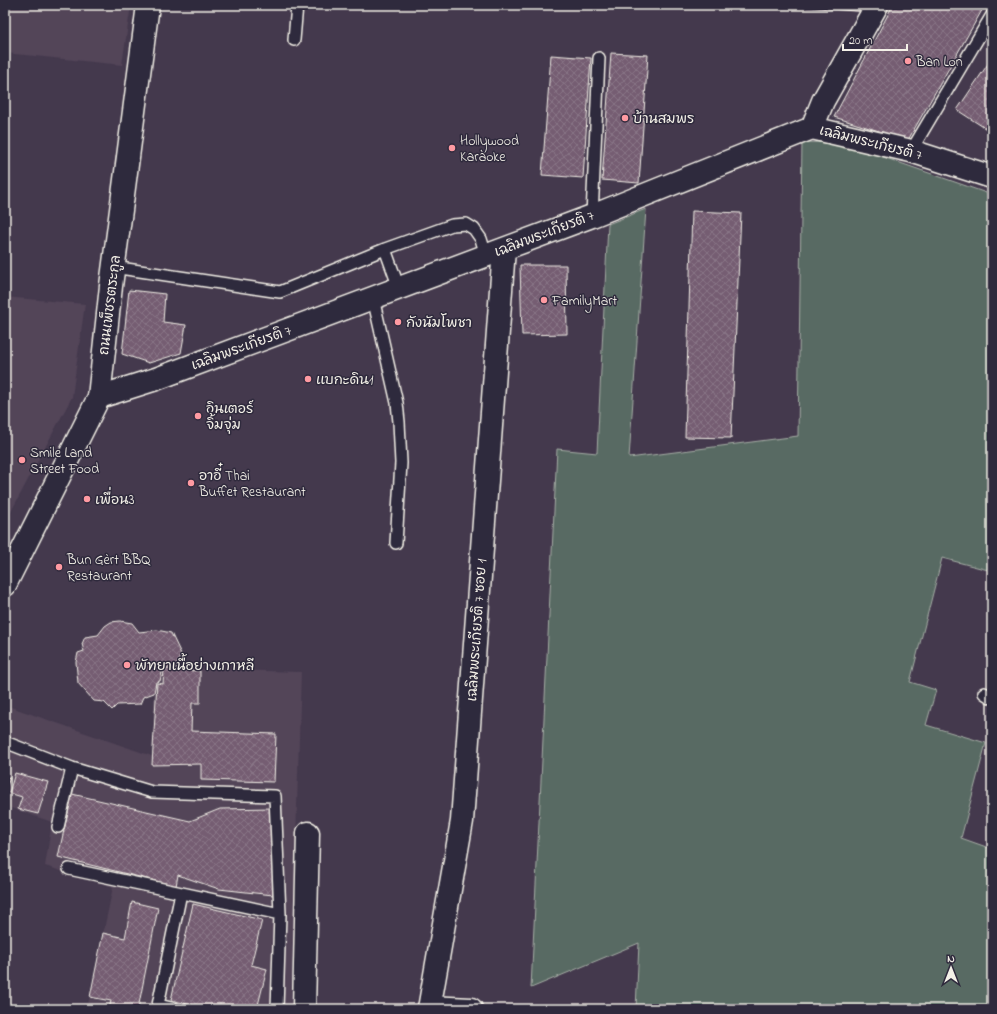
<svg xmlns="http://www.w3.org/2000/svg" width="997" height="1014" viewBox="0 0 997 1014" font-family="'Indie Flower','Playpen Sans Thai',sans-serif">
	<defs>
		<pattern id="building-cross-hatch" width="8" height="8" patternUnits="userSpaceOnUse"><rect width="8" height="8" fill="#745d72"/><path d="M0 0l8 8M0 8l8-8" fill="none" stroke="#887586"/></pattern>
	</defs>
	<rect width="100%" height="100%" fill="#44394d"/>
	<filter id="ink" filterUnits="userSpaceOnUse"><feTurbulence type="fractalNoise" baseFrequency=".025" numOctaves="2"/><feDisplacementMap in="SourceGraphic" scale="8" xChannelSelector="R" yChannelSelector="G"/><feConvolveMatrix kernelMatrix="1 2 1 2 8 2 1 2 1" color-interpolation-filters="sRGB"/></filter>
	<g filter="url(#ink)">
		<path fill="#524458" d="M5,5h126l-9,60 -117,-12z
			M5,297l80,7 -13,93 -67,126z
			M163,668l138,4 -10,337h-204l26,-122 -68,-21 7,-44 -47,-16v-101l147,51 2,-60 2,-14 4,-1z"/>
		<path fill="#596b63" stroke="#a6aea6" d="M802,142l41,1 149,52v376l-50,-13 -32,124 26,8 -10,35 60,18 -25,95 31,11v160h-356l3,-66 -108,45 26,-539 40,4 11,-229 38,-15 -17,249 169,-22z"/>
		<path fill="url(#building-cross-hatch)" stroke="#f4f1e8" d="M669,5h50v4z
			M782,5h86l-1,7z
			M893,5h92l-77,135 -74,-23z
			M611,53l37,2 -9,128 -37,-3z
			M551,55l40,3 -8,120 -41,-3z
			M992,58v66l-4,6 -31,-20z
			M692,211l49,2 -10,225 -46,-1z
			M520,265h46l1,69 -45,1z
			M129,290l36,4 -2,28 23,3 -5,28 -32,10 -27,-9z
			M120,621l12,2 7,9 18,-2 14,3 10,21 -5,14h-13l-3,13 -4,1 -2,11 -11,4 -3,7 -23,1 -5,5 -8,-8 -10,-1 -16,-18 -2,-21 2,-9 6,-2 -2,-7 3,-7 13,-2 7,-9 6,-4z
			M164,669l36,2v32h-8l-1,28 85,3 -2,48 -73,-2v-16l-49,1 5,-82 6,1z
			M15,773l33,9 -10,32 -20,-5 4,-12 -13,-4z
			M5,776l5,2 -5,12z
			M72,794l118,27 30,-12 52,-1 1,87 -54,-6 -41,-14 -2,11 -118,-29z
			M132,902l26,6 -20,101h-29l2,-8 -21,-4 13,-64 22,5z
			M193,904l69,16 -11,45 16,4 -10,40h-49l-37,-9z"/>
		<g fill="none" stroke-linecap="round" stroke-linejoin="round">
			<defs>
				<path id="lane" d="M294,40l3,-35
					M911,151l81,-136
					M592,216l7,-158
					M385,249l14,39
					M113,267l167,25 105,-43 67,-24 14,-1 8,5 7,10 5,16
					M373,298l24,105 2,19 2,41 -5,80
					M984,693l8,5
					M5,742l67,26 80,24 123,4 5,118 -3,95
					M58,827l14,-59
					M69,869l211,45
					M176,1009l-18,-4 23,-112"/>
				<path id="street" d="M812,128l11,-27 54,-96
					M99,397l57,-18 436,-163 220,-88 99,23 81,26
					M429,1007l42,2
					M304,1009l4,-176
					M429,1009l33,-188 42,-572"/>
				<path id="secondary" d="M5,585l94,-188 12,-111 37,-281"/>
			</defs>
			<use href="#lane" stroke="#f4f1e8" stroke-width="14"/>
			<use href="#street" stroke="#f4f1e8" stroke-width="25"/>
			<use href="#secondary" stroke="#f4f1e8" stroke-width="25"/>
			<use href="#lane" stroke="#2f2a3d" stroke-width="11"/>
			<use href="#street" stroke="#2f2a3d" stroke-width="22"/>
			<use href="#secondary" stroke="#2f2a3d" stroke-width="22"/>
		</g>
	</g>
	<g fill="#ff9aa2" stroke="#2f2a3d" stroke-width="1.5">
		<circle cx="908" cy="61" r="4"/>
		<circle cx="625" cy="118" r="4"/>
		<circle cx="452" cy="148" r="4"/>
		<circle cx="544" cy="300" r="4"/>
		<circle cx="398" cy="322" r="4"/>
		<circle cx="308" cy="379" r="4"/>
		<circle cx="198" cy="416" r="4"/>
		<circle cx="22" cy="460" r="4"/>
		<circle cx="191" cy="483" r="4"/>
		<circle cx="87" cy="499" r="4"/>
		<circle cx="59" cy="567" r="4"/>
		<circle cx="127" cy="665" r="4"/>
	</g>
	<g text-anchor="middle" stroke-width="3" stroke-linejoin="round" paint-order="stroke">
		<g font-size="14" fill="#f4f1e8" stroke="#2f2a3d" text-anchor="start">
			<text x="916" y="66">Ban Lon</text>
			<text x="633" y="123">บ้านสมพร</text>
			<text x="460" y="145">Hollywood<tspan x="460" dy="16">Karaoke</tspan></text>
			<text x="552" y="305">FamilyMart</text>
			<text x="406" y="327">กังนัมโพชา</text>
			<text x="316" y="384">แบกะดิน1</text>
			<text x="206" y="413">อินเตอร์<tspan x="206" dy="16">จิ้มจุ่ม</tspan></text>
			<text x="30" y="457">Smile Land<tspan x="30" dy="16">Street Food</tspan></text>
			<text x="199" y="480">อาอี๋ Thai<tspan x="199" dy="16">Buffet Restaurant</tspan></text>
			<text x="95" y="504">เพื่อน3</text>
			<text x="67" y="564">Bun Gèrt BBQ<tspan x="67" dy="16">Restaurant</tspan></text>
			<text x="135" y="670">พัทยาเนื้อย่างเกาหลี</text>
		</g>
		<g font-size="14" fill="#f4f1e8" stroke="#2f2a3d">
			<text transform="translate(871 142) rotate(14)" y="5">เฉลิมพระเกียรติ 7</text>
			<text transform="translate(544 233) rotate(-21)" y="5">เฉลิมพระเกียรติ 7</text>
			<text transform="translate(109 305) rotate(-83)" y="5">ถนนเพ็ชรตระกูล</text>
			<text transform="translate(241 347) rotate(-20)" y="5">เฉลิมพระเกียรติ 7</text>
			<text transform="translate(476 630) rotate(-86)" y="5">เฉลิมพระเกียรติ 7 ซอย 1</text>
		</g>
	</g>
	<rect width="997" height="1014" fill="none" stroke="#2f2a3d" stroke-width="20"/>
	<rect x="10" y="10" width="977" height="994" fill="none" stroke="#f4f1e8" stroke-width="1.5" filter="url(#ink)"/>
	<g transform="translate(951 968)" stroke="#2f2a3d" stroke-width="3" paint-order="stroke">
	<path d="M0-3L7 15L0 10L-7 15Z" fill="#f4f1e8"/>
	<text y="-6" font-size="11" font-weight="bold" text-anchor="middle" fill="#f4f1e8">N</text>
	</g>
	<path d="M843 44v6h64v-6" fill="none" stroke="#f4f1e8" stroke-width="2"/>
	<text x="849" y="44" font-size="12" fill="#f4f1e8" stroke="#2f2a3d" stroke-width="3" paint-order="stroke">20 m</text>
</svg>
